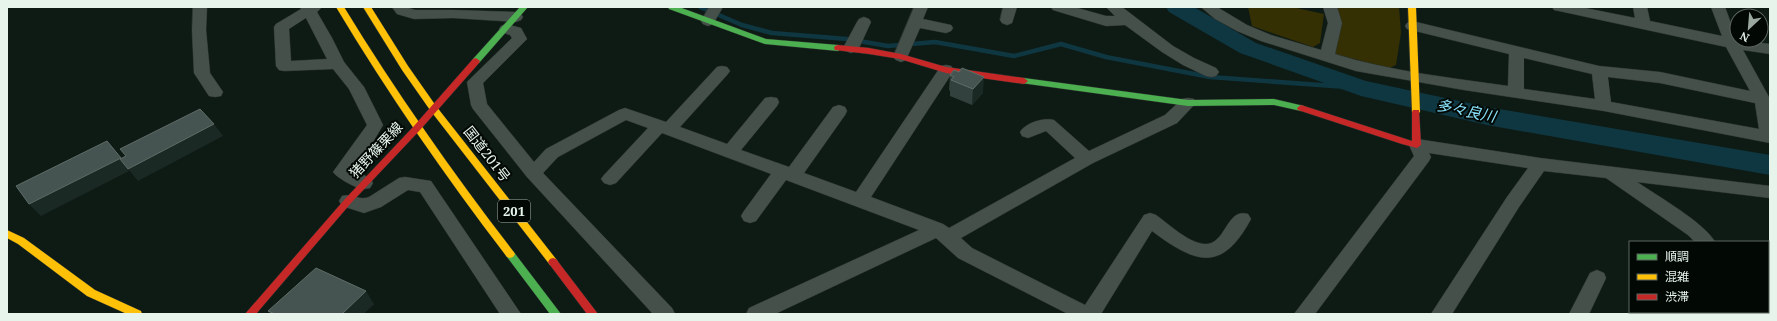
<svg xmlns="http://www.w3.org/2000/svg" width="1777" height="321" viewBox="0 0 1777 321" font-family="'Noto Serif','Noto Sans JP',serif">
	<rect width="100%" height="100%" fill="#0e1a14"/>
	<path fill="#353004" d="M1248,7h44l32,7 -4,29 -7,4 -61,-21z
		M1336,7h63l2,26 -5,32 -7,3 -54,-14c4,-17 6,-30 1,-47z"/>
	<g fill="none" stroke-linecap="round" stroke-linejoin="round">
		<path stroke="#0f3741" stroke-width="4.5" d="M700,7l42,18 30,8 75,6 41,7 47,-4 79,14 47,-12 45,13 104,20 151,11"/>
		<path fill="#0f3741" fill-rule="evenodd" d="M1166,7h28l62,36 110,38 121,26 283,48v20l-283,-50 -126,-29 -121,-43 -71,-41z"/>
		<defs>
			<path id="street" d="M193,7h14l-1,23 4,43 13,19 -2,4 -6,1 -6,-1 -15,-23 -2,-43z
				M300,7h22l-5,5 15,26 12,24 20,25 19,38 -13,22 -17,23 17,8 3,5 -3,5c-2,0 -4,1 -6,1 -7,0 -27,-11 -31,-17l34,-47 -18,-36 -16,-20 -49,2 -5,-1 -3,-4 -2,-39 2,-3 25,-15zM306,18l21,41 -36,2 -2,-32z
				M392,7h14l9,3h38l63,2 5,2 2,3 -2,3 -5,2 -63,-4 -39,1 -17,-5z
				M709,7h14l-10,17 -5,2 -5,-2 -2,-3z
				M914,7h14l-5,12 28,6 2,3 -2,3 -5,2 -26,-5 -14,32 -5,2 -5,-2 -3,-3z
				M1003,7h14l-5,16 -5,2 -5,-2 -2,-3z
				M1051,7h23l32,9h9l-9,-9h16l51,39 21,12 22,10 3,4 -3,4 -5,1 -5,-1 -23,-11 -21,-13 -37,-27 -19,1 -53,-16z
				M1201,7h16l30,18 24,10 50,15 7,-27 -5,-16h14l5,16 -7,31c54,17 117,24 173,32l1,-32 -102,-25 -2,-3 2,-3 5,-2 187,45 61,6 90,19 -24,-44 -167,-36 -5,-1 -2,-3h28l55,11 -2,-11h14l3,14 72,15 -11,-29h14l12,33 33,4v10l-27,-4 27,49v44l-166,-32 -140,-21 -108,-19 -95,-30 -24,-10 -22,-12zM1524,58l68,16 3,25 -71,-10zM1608,77l52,6 95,20 4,26 -148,-27z
				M864,17l5,2 2,3 -12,26 -3,3 -5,2 -5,-2 -3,-3 14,-26 2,-3z
				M506,24l15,4 6,11 -44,44 4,21 47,58 12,-13 73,-39 6,-2 41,14 51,-55 5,-1 5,1 3,4 -3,4 -47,52 47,17 38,-46 6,-1 6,1 2,4 -2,4 -36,44 48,17 44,-60 6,-2 6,2 2,4 -2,4 -41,58 52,19 85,-126 5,-1 5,1 3,4 -83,127 72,27 6,4 126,-70 -29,-27 -18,7 -6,-2 -2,-4c5,-9 24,-15 34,-12l35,31 76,-36 17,-16 6,-1 6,1 2,4 -19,20 -84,40 -132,75 11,10 113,57 59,-90 6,-2 6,2c14,10 31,27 48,29 22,2 22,-37 44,-30l3,5c-29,54 -55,45 -99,12l-51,83h-33l-110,-56 -22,-20 -161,76h-29l3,-6 170,-78 -133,-50 -30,41 -6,2 -6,-2 -3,-5 3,-5 27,-37 -109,-41 -46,50 -6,2 -6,-2 -3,-4 3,-4 44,-47 -22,-8 -68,37 -15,16 129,135 3,6h-22l-126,-137 -54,-68 -2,-4 -4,-23 45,-44 -2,-3 -9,-3 -2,-3 2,-3z
				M1417,139l123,19 230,28v12l-133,-16c19,13 68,41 78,60h-20l-7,-7 -82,-57 -62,-7 -25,36 -67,107h-21l76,-117 21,-29 -99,-15 2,4 -2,4 -114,153h-21l120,-158 -5,-11 2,-4z
				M405,177l26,4 90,133h-21l-80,-122 -12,-2 -27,17 -17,6 -22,-7 -3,-5 3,-5c10,-3 17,5 27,1l30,-19z
				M1768,253h2v14h-2z
				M1597,270l7,3 2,5 -17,36h-20l21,-41z
				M1768,306l2,2v6h-18l-1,-2h17z
				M1709,312h20l-1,2h-20z"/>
			<path id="fast" d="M520,7h8l-49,56h-6l-1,-2 1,-2z
				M668,7h11l87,32 72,6 4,3 -4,3 -73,-7 -96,-35z
				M1024,78l164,22 86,-1 30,7 1,2 -4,3 -27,-6 -86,1 -167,-23 -1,-2 1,-2z
				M510,250l3,1 48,63h-11l-43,-57 -2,-3 2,-3z"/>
			<path id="slow" d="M336,7h8c52,85 109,166 169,244l2,3 -2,3 -3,1 -3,-1c-62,-81 -119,-163 -171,-250z
				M363,7h8l37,59 28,40 120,153 2,3 -2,3 -3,1 -3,-1 -120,-155 -28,-40z
				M1408,7h8l4,105 -4,3 -4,-3z
				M7,230l17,8 71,52 46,21 1,3h-15l-40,-18 -69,-52 -11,-6z"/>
			<path id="jam" d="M838,45l31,3 32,6 45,13 78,11 4,3 -4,3 -78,-11 -46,-14 -31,-5 -34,-4 -1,-2 1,-2z
				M476,58l4,3 -1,2 -59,67 -69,73 -95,111h-11l100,-115 69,-73 59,-67z
				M1301,105l111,36v-29l1,-2h6l2,35 -4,3 -15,-4 -104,-34 -1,-2z
				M553,258l3,1 42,55h-11l-37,-49 -2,-3 2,-3z"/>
		</defs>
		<use href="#street" stroke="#2c342f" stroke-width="1"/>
		<use href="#fast" stroke="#2c342f" stroke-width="1"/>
		<use href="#slow" stroke="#2c342f" stroke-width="1"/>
		<use href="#jam" stroke="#2c342f" stroke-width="1"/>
		<use href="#street" fill="#46504b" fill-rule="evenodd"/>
		<use href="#fast" fill="#4caf50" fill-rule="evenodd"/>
		<use href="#slow" fill="#ffc107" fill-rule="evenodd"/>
		<use href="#jam" fill="#c62828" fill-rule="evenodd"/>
	</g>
	<path fill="#32413d" d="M954,70l29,23 -11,12 -22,-9v-5l-1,-1 1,-15z
		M374,304l-11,10h-92l-3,-3z"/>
	<path fill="#1b2925" d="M984,77l-1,16 -11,12 1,-16z
		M214,124l9,12 -85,45 -18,-22 9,12 -88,45 -12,-12 92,-46 8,10z
		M366,291l8,13 -11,10h-21z"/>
	<path fill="#455450" stroke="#5e6d68" d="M962,68l22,9 -11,12 -22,-9 3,-3 -4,-2 4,-5 5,2z
		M200,109l14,15 -86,45 -8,-10 6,-3 -6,-7z
		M107,141l14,17 -92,46 -13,-18z
		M316,268l50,23 -24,23h-67l-7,-3z"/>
	<g text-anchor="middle" stroke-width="4" stroke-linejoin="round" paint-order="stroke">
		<rect fill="#020804" stroke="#a2ada6" stroke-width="1" x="498" y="200" width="32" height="22" rx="3"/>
		<g font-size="13" font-weight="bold" fill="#e6f4eb">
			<text x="514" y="216">201</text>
		</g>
		<g font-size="14" fill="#e6f4eb" stroke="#020804">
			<text transform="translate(376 150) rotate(-47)" y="5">猪野篠栗線</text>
			<text transform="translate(487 154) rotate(52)" y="5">国道201号</text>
		</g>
		<g font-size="15" font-style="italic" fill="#89e2fc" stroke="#020804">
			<text transform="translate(1466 111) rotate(12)" y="5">多々良川</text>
		</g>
	</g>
	<rect width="1777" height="321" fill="none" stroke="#e6f4eb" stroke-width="16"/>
	<rect x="1629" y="241" width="140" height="72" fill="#020804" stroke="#5d6660"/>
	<rect x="1637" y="254" width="20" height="6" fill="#4caf50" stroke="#5d6660"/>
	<text x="1665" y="261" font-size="12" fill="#e6f4eb">順調</text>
	<rect x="1637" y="274" width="20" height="6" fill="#ffc107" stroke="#5d6660"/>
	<text x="1665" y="281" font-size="12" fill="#e6f4eb">混雑</text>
	<rect x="1637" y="294" width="20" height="6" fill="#c62828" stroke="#5d6660"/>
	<text x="1665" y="301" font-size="12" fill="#e6f4eb">渋滞</text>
	<g transform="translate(1749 28) rotate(206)"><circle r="19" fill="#020804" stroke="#5d6660"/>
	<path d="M0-3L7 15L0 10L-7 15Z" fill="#9aa8a0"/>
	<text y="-6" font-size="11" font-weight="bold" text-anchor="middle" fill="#e6f4eb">N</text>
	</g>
</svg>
